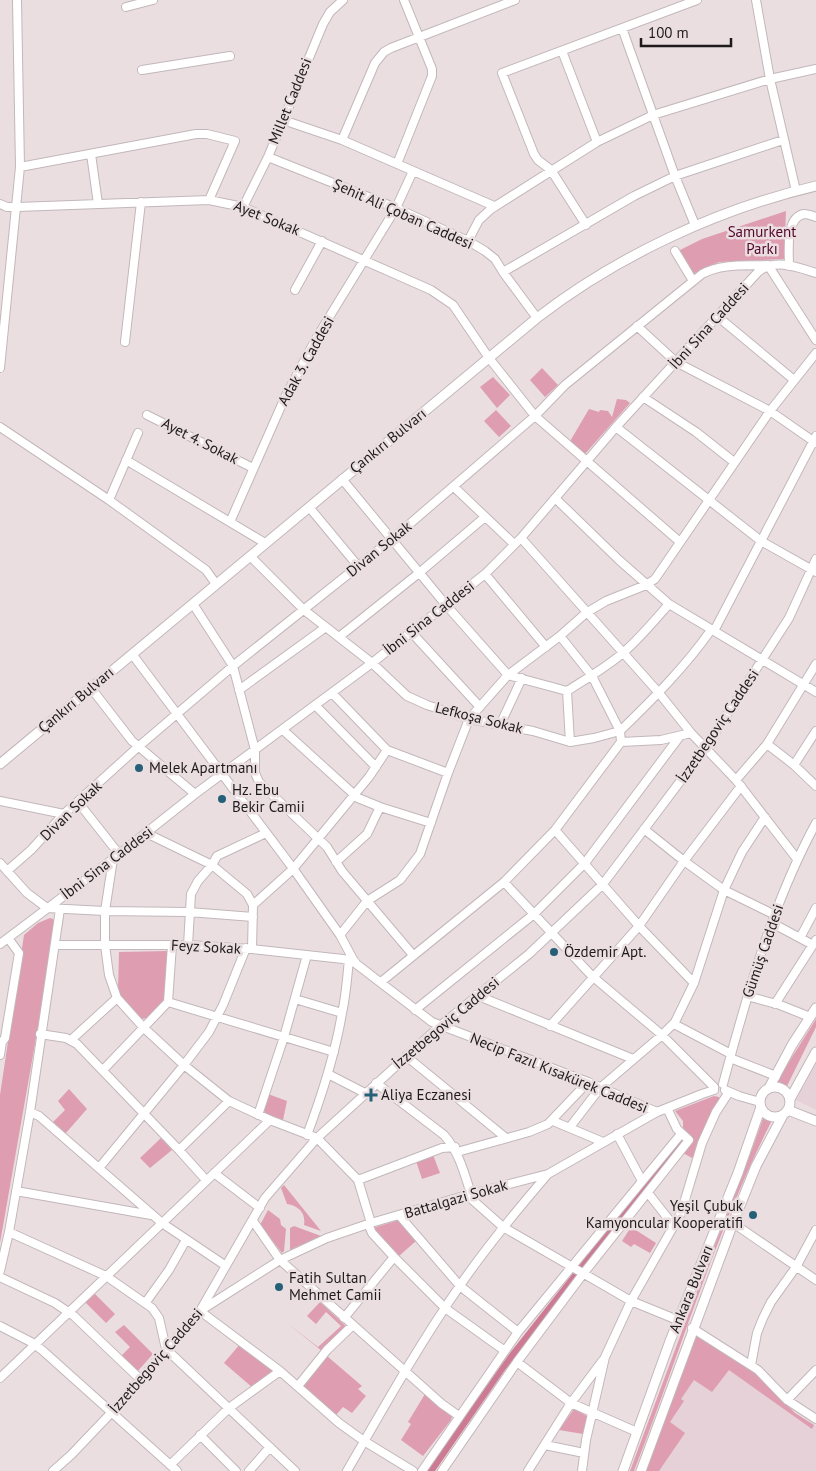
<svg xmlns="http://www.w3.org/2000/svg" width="816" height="1471" viewBox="0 0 816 1471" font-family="'PT Sans',sans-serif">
	<rect width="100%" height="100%" fill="#eadee1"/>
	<path fill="#e5d1d7" d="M816,1064v46l-20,-10z
		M696,1334l65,42 34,37 21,13v45h-171z"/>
	<path fill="#de9db0" d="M786,211l-2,48 -65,3 -26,12 -13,-22v-2l22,-11z
		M542,368l16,17 -13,12 -15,-17z
		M493,377l17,18 -13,13 -17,-21z
		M617,399l9,1 4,3 -46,52 -15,-12 20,-34 10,3 1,-2 8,1 4,6z
		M496,410l15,16 -12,11 -15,-16z
		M50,918l3,1 3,5 -56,319v-148l24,-160 14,-12z
		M168,951l-3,49 -18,18 -6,1 -21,-23 -2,-5 1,-39z
		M816,1019v8l-29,59 -10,-5z
		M69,1089l18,20 -22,25 -12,-12 12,-12 -7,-9z
		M268,1094l19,7 -4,19 -19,-7z
		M714,1096l5,1v5l-27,56 -9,-5 8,-13 -8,-8v-11l-8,-10z
		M764,1116l8,4c-57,113 -92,233 -138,351h-4l71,-191 42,-106z
		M161,1138l11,12 -22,18 -10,-10z
		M433,1155l7,18 -18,6 -6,-18z
		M284,1185l37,46 -17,-6c2,-12 -5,-19 -17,-21l-6,-16z
		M268,1210l12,9 1,6 5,4 -2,22 -2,2 -22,-28z
		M399,1220l17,21 -17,15 -20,-20 -6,-8z
		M294,1226l27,10 -31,14v-22z
		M631,1227l25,16 -6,10 -16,-9 -3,3 -9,-6z
		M94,1293l21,21 -9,9 -21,-21z
		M320,1302l27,25 -25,24 -35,-28 31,24 23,-21 -15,-14 -10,12 -9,-8z
		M124,1325l29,29 -16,18 -16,-16 9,-9 -15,-15z
		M697,1335l56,36 42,42 19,12 -2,4 -83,-59 -17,22 -18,-12 -13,19 3,2 -14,21 15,11 -26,38h-13l29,-78 4,-21 8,-21z
		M240,1344l33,27 -20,17 -29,-25z
		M327,1356l35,30 -4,3 8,7 -14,17 -9,-6 -7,8 -34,-28 7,-11z
		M425,1394l27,22 -1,4 -28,36 -22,-16 10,-16 -3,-2z
		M574,1409l13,7 -4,18 -24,-4z"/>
	<path fill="#cd7a94" d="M682,1135l5,4 -182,231 -70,101h-9l84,-118z"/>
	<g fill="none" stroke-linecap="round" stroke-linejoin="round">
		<defs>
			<path id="minor" d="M756,0l14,79 26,112
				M126,7l27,-7
				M622,28l53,148 20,49
				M562,51l35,91
				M142,70l88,-14
				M283,120l59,20 152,66
				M342,140l33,-77 9,-11 7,-4 124,-48
				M91,154l7,50
				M268,157l128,51 72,33 17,10 10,8 8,13 34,46
				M397,164l35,-88v-7l-28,-69
				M20,167l176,-33h11l28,7 -26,59
				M0,204l7,3h10l192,-7 34,7 188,83 22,15 36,53 46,58 145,126
				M243,207l25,-50 55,-133 7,-12 13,-12
				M586,225l-35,-55 -13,-10 -4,-6 -32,-81 195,-73
				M468,241l11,-21 12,-11 106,-67 56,-27 117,-36 46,-10
				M675,251l18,30
				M789,266c0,-13 -4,-49 15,-52 4,0 9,2 12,3
				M503,272l131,-76 41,-20 108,-36
				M295,290l27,-49
				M717,316l77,64
				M637,326l39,36 94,49 46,32
				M125,342l16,-140
				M0,368l20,-201 -3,-167
				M643,397l53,35 38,30
				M147,415l106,53
				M0,427l109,73 97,70 10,14
				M616,427l145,114 55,31
				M126,460l139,83
				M342,479l104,126 62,70 59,16c19,-12 40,-24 57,-39 17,-15 31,-32 45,-48
				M454,487l60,57
				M555,498l64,62 50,44 147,88
				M109,500l29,-67
				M309,507l49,59
				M230,522l56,-127 31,-58 79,-129 17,-37
				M521,538l138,155 32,40 45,47 61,79
				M250,556l54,54 68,53 35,33 20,9 42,14 64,12 37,11 24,-4 26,-7 1,11 40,-2 30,-7
				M485,574l61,73
				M193,604l40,62 22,84v23l4,9 68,65 15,24 71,84
				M714,631l102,-195
				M412,633l68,74
				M560,636l32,40 28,55c33,-32 65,-64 91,-101
				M339,637l80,-64 66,-56
				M132,654l160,213 48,68 15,28 77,59 156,60 69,30
				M91,688l41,53 63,53
				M239,690l87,-63
				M567,691l3,51
				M332,693l55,57 61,23
				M315,705l61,62
				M500,725l22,-47
				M283,730l75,68 22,9 51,16
				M767,744l27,21 22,21
				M794,765l22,-34
				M736,780l31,-36 49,-80
				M0,801l64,13
				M78,802l41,52
				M644,829l40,32 40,29 51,25
				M555,830l84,96 55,57
				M146,833l66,32 35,29 6,11
				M113,859l-8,52v34l4,30 8,23 27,30 40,37 45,36 41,19 47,18 41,42 13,43
				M336,862l31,-28 13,-27
				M0,863l27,30 20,15 58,3 84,1 64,5
				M7,871l24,-21 33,-36 74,-67 95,-81 158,-126 144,-124 30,-31 137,-111c20,-11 44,-8 66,-9l48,75
				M504,882l88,94 70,59 52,52
				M772,923l41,22
				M340,935l27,-34 33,-21 20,-26 28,-81 21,-54 39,-44 52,-39 26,-23 20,-12 40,-16 9,-6 115,-168 46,-58
				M800,938l16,-30
				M0,944l113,-85 82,-65 177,-131 113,-89 36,-36 95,-111 142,-155c17,-14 39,-5 58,1
				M55,945h133l64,4 91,10 12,3
				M188,945l3,-51 7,-13 14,-16 5,-9 49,-23
				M252,949l1,-44 40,-36 76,-92 18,-27
				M381,982l123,-100 51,-52 66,-88
				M476,995l157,64
				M747,996l33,9 30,12
				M295,999l47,14
				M168,1002l166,50
				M775,1004l41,-64
				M415,1010l119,-96 51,-51 95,-127
				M674,1024l57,30
				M550,1026l89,-100 45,-65 57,-75
				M40,1034l26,4 11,6 102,106 27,30
				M71,1040l46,-42
				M0,1055l2,-13 3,-4 14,-85 -11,-15
				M406,1056l100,82
				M730,1058l46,18
				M103,1070l65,-68 4,-57
				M328,1074l37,19
				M376,1083l68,52c15,17 20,37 27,59
				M723,1084c24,-89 49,-180 93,-261
				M725,1090l14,6 21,6
				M30,1112l9,4 123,107 64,43
				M258,1115l26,-78 23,-82
				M553,1121l50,21
				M570,1127l30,-39 62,-53 13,-13 19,-39 30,-93 18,-38 23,-35
				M617,1134l25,47
				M307,1135c15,-40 28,-80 35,-122 4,-17 5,-35 7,-53
				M179,1150l50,-49
				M457,1152l72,-20 19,-8 40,-42
				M99,1168l85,-103 25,-33 14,-27 23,-57
				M214,1173l46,35
				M358,1180l84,-32 13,-1
				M16,1191l135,24
				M648,1193l26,33
				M467,1195l36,32 128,74 44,18
				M399,1215l61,71 58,46
				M253,1221l27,39 162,144 17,12
				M733,1223l83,57
				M368,1224l4,9 22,24 51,51 60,43
				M9,1232l97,44 46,32 7,10 7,31 129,122
				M0,1271l9,-39 21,-120 30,-203
				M0,1277l55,26 19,13 66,63
				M146,1302l23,-32 17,-30
				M344,1318l50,-61
				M0,1326l31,16 11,8 135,121
				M692,1328l66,42 29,30 29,19
				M517,1362l54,41 66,29
				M751,1365l6,-32 6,-15 8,-16 25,-35 20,-37
				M0,1378l270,-258
				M298,1386l29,-36 26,-25
				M787,1400l29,-30
				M200,1435l36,36
				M545,1445l39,8
				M170,1465l59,-57 51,-37
				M53,1471l18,-16 41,-43 88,-101 65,-113 52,-60 123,-112 89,-72 74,-70 103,-137 83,-129 27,-59
				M249,1471l21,-24
				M347,1471c36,-62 71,-125 112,-184 27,-40 58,-77 89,-113
				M413,1471l-49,-30 -25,-18 -59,-52 -80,-60 80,-51 47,-22 44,-15 96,-28 81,-21 109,-62 45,-18 12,-4
				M422,1471l96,-139 163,-198
				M442,1471l75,-109 66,-88 106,-134 -12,-11 -10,-21
				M528,1471l43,-68 32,-43
				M582,1471l4,-31 19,-83 26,-56 50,-88 21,-70 14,-31 13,-20"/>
			<path id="major" d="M0,764l537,-446c80,-62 181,-109 279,-132
				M760 1102a15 15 0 1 1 30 0a15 15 0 1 1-30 0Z
				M769,1088l23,-43 24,-37
				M790,1099l26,-47
				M788,1110l28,11
				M623,1471l47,-130 68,-168 23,-66
				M641,1471l92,-248 23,-57 27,-51"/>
		</defs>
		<use href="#minor" stroke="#c2b7ba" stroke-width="10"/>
		<use href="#major" stroke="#c2b7ba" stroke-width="11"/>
		<use href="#minor" stroke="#fff" stroke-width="8"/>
		<use href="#major" stroke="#fff" stroke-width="9"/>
	</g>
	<g fill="#256078" stroke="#eadee1" stroke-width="2">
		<circle cx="139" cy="768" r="5"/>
		<circle cx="222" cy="799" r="5"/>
		<circle cx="554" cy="952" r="5"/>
		<path d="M368.5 1087.5h5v5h5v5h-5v5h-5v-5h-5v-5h5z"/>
		<circle cx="753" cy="1215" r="5"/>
		<circle cx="279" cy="1287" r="5"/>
	</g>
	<g text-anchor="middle" stroke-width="5" stroke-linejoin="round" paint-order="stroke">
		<g font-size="15" fill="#1f1b1c" stroke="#eadee1">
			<text transform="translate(290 101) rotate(-68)" y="5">Millet Caddesi</text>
			<text transform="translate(403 214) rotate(24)" y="5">Şehit Ali Çoban Caddesi</text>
			<text transform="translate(267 218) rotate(22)" y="5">Ayet Sokak</text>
			<text transform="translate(709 326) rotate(-48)" y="5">İbni Sina Caddesi</text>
			<text transform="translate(306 361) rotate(-61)" y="5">Adak 3. Caddesi</text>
			<text transform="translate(200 441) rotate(27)" y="5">Ayet 4. Sokak</text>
			<text transform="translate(388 441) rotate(-39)" y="5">Çankırı Bulvarı</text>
			<text transform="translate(379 549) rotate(-39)" y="5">Divan Sokak</text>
			<text transform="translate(429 618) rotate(-38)" y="5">İbni Sina Caddesi</text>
			<text transform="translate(76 700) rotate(-40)" y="5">Çankırı Bulvarı</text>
			<text transform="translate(479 718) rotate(14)" y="5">Lefkoşa Sokak</text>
			<text transform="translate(718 726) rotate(-56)" y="5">İzzetbegoviç Caddesi</text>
			<text transform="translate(71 811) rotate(-44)" y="5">Divan Sokak</text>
			<text transform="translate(107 863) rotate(-37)" y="5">İbni Sina Caddesi</text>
			<text transform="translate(206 947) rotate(3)" y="5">Feyz Sokak</text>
			<text transform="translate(763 951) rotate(-71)" y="5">Gümüş Caddesi</text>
			<text transform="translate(446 1023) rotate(-40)" y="5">İzzetbegoviç Caddesi</text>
			<text transform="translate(559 1073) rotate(22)" y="5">Necip Fazıl Kısakürek Caddesi</text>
			<text transform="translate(456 1199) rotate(-16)" y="5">Battalgazi Sokak</text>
			<text transform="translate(691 1289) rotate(-68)" y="5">Ankara Bulvarı</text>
			<text transform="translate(156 1361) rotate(-49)" y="5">İzzetbegoviç Caddesi</text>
		</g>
		<g font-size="15" fill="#53062a" stroke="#eadee1">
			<text x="762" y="237">Samurkent<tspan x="762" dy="17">Parkı</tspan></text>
		</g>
		<g font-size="15" fill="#1f1b1c" stroke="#eadee1" text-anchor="start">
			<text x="149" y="773">Melek Apartmanı</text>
			<text x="232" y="795">Hz. Ebu<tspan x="232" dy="17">Bekir Camii</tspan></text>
			<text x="564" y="957">Özdemir Apt.</text>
			<text x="381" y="1100">Aliya Eczanesi</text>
			<text x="743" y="1211" text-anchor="end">Yeşil Çubuk<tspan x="743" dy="17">Kamyoncular Kooperatifi</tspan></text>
			<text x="289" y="1283">Fatih Sultan<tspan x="289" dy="17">Mehmet Camii</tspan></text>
		</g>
	</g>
	<path d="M641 38v8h90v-8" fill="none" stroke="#1f1b1c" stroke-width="2.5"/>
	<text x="648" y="38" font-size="15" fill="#1f1b1c" stroke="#eadee1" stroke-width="4" paint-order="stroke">100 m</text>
</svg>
